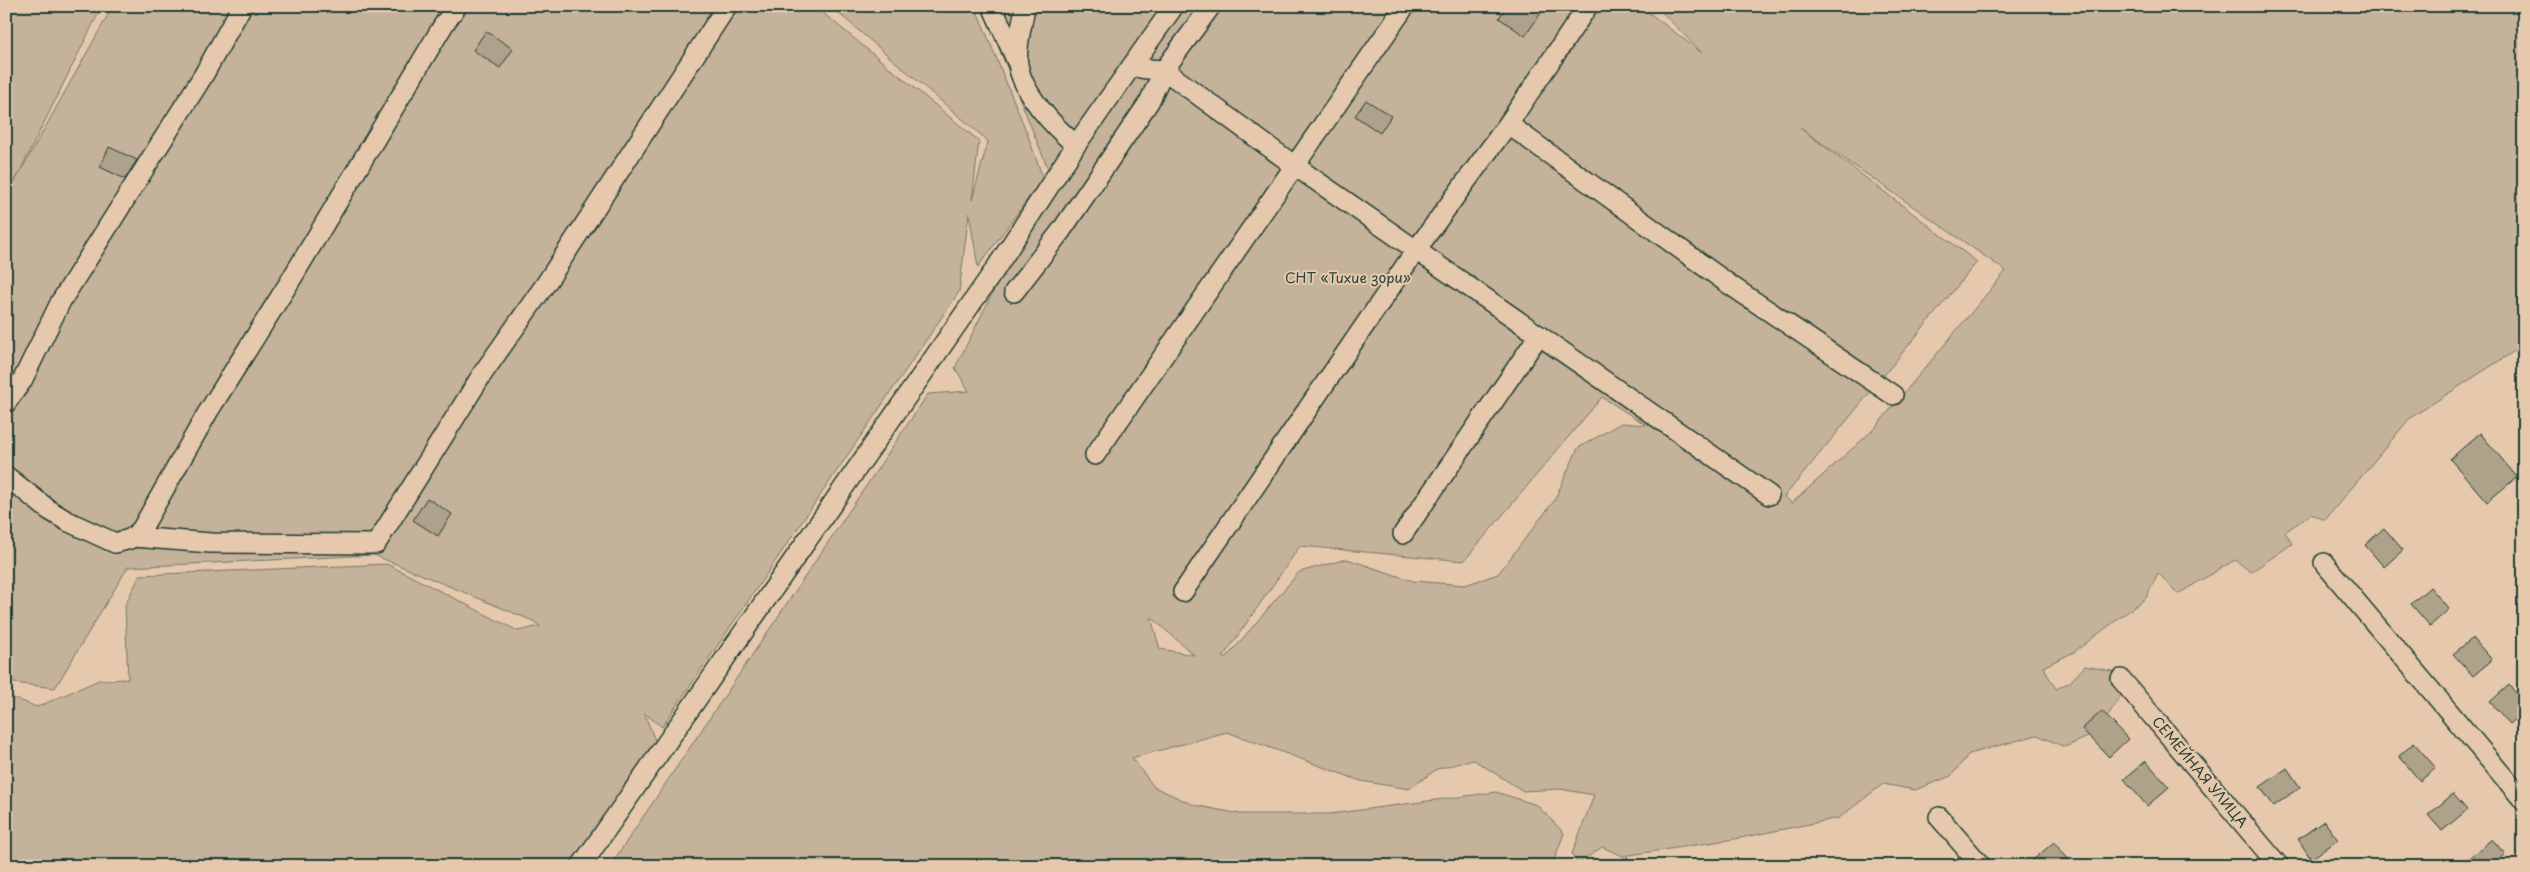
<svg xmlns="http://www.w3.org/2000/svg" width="2530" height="872" viewBox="0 0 2530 872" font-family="'Playpen Sans',sans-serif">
	<rect width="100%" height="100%" fill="#e6c9ad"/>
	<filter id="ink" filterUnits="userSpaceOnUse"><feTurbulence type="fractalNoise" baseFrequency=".02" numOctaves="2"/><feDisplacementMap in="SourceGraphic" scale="10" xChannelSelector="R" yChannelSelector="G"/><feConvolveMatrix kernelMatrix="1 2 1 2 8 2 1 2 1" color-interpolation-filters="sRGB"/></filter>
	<g filter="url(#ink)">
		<path fill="#c5b29a" stroke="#727867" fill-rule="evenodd" d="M6,6h96l-88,177 99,-177h706l4,7 156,128 -7,59 16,-59 -158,-135h145l52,127 16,45 -65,89 -9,-54 -10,79 -297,435 -18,-14 15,37 -85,116h-568v-171l31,12 62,-27 29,-1 -3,-74 15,-30 247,-11 131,67 22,-5 -7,-5 -159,-66 -246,12 -73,121 -49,-6z
			M982,6h658l62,47 -46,-47h868v339l-114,73 -85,102 -14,-6 -26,18 7,12 -41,28 -16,-12 -57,34 -20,-21 -12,25 -72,54 -31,15 13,22 14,-7 15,-16 27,5 12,19 -27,43 -32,14 -28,-12 -68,19 -18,22 -36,14 -32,-6 -44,34 -104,21 -112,17 -21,-9 -24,17 -6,-10 22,-59 -34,-6 -37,2 -49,-31 -37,9 -28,20 -48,-8 -134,-49 -95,26 22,29 40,18 46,9h90l166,-22 41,13 27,28 -12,33h-942l318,-472 41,-3 -14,-23 96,-192zM1800,128l206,143 -132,158 -82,74 -8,-6 193,-235zM1602,397l44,28 -25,-2 -43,25 -24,53 -56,73 -33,11 -52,-4 -66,-22 -48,13 -72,85h-4l77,-111 164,15zM1151,618h1l42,37 -34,-6z"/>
		<path fill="#aea28b" stroke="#1f3d34" d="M1507,6h24l10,7 -16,23 -26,-18z
			M486,31l27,18 -13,19 -27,-18z
			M1366,100l25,16 -11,17 -25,-17z
			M109,147l28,13 -12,19 -25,-12z
			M2480,433l37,44 -30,25 -37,-43z
			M427,498l25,16 -14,22 -25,-16z
			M2384,528l19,22 -19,17 -19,-22z
			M2430,587l19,22 -19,17 -19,-22z
			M2473,638l19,22 -19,16 -20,-22z
			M2509,685l15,17v10l-14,12 -20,-22z
			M2102,711l26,28 -19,18 -27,-28z
			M2414,743l22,25 -16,13 -21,-25z
			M2146,761l23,26 -22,19 -23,-27z
			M2287,768l13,19 -26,19 -14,-19z
			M2453,794l14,16 -25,21 -14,-16z
			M2324,821l14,19 -27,19 -13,-20z
			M2492,839l13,15 -14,12h-32z
			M2054,842l20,24h-48z"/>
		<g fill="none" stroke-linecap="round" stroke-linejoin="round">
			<defs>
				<path id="minor" d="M992,6l25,56
					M1025,6c-2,16 -10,44 -7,58 4,29 36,63 58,81
					M1133,65c9,6 20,3 31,5l131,96 474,329
					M1508,124l222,161 163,110
					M1014,292l47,-61 88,-129 15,-32 47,-64
					M6,403l16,-22 39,-80 142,-225 39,-70
					M1095,455l310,-449
					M6,476l43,34 18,11 48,22 15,-4 11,-9 67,-118 81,-129 155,-259 13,-18
					M1403,534l136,-199
					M133,537l78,6 165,1 107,-171 64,-91 180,-276
					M2324,563l200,238
					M1183,592l233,-342 92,-126 80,-118
					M2121,679l158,187
					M1939,817l42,49
					M581,866l413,-595 82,-126 98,-139"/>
			</defs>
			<use href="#minor" stroke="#1f3d34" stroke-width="22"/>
			<use href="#minor" stroke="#e6c9ad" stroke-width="19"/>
		</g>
	</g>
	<g text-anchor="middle" stroke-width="4" stroke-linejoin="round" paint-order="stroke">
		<g font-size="14" fill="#274339" stroke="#e6c9ad">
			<text x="1348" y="283">СНТ «Тихие зори»</text>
		</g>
		<g font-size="14" fill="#1f3d34" stroke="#e6c9ad">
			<text transform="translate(2200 772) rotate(50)" y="5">СЕМЕЙНАЯ УЛИЦА</text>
		</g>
	</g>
	<rect width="2530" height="872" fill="none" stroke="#e6c9ad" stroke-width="25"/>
	<rect x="12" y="12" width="2505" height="847" fill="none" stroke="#1f3d34" stroke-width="2" filter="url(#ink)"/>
</svg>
